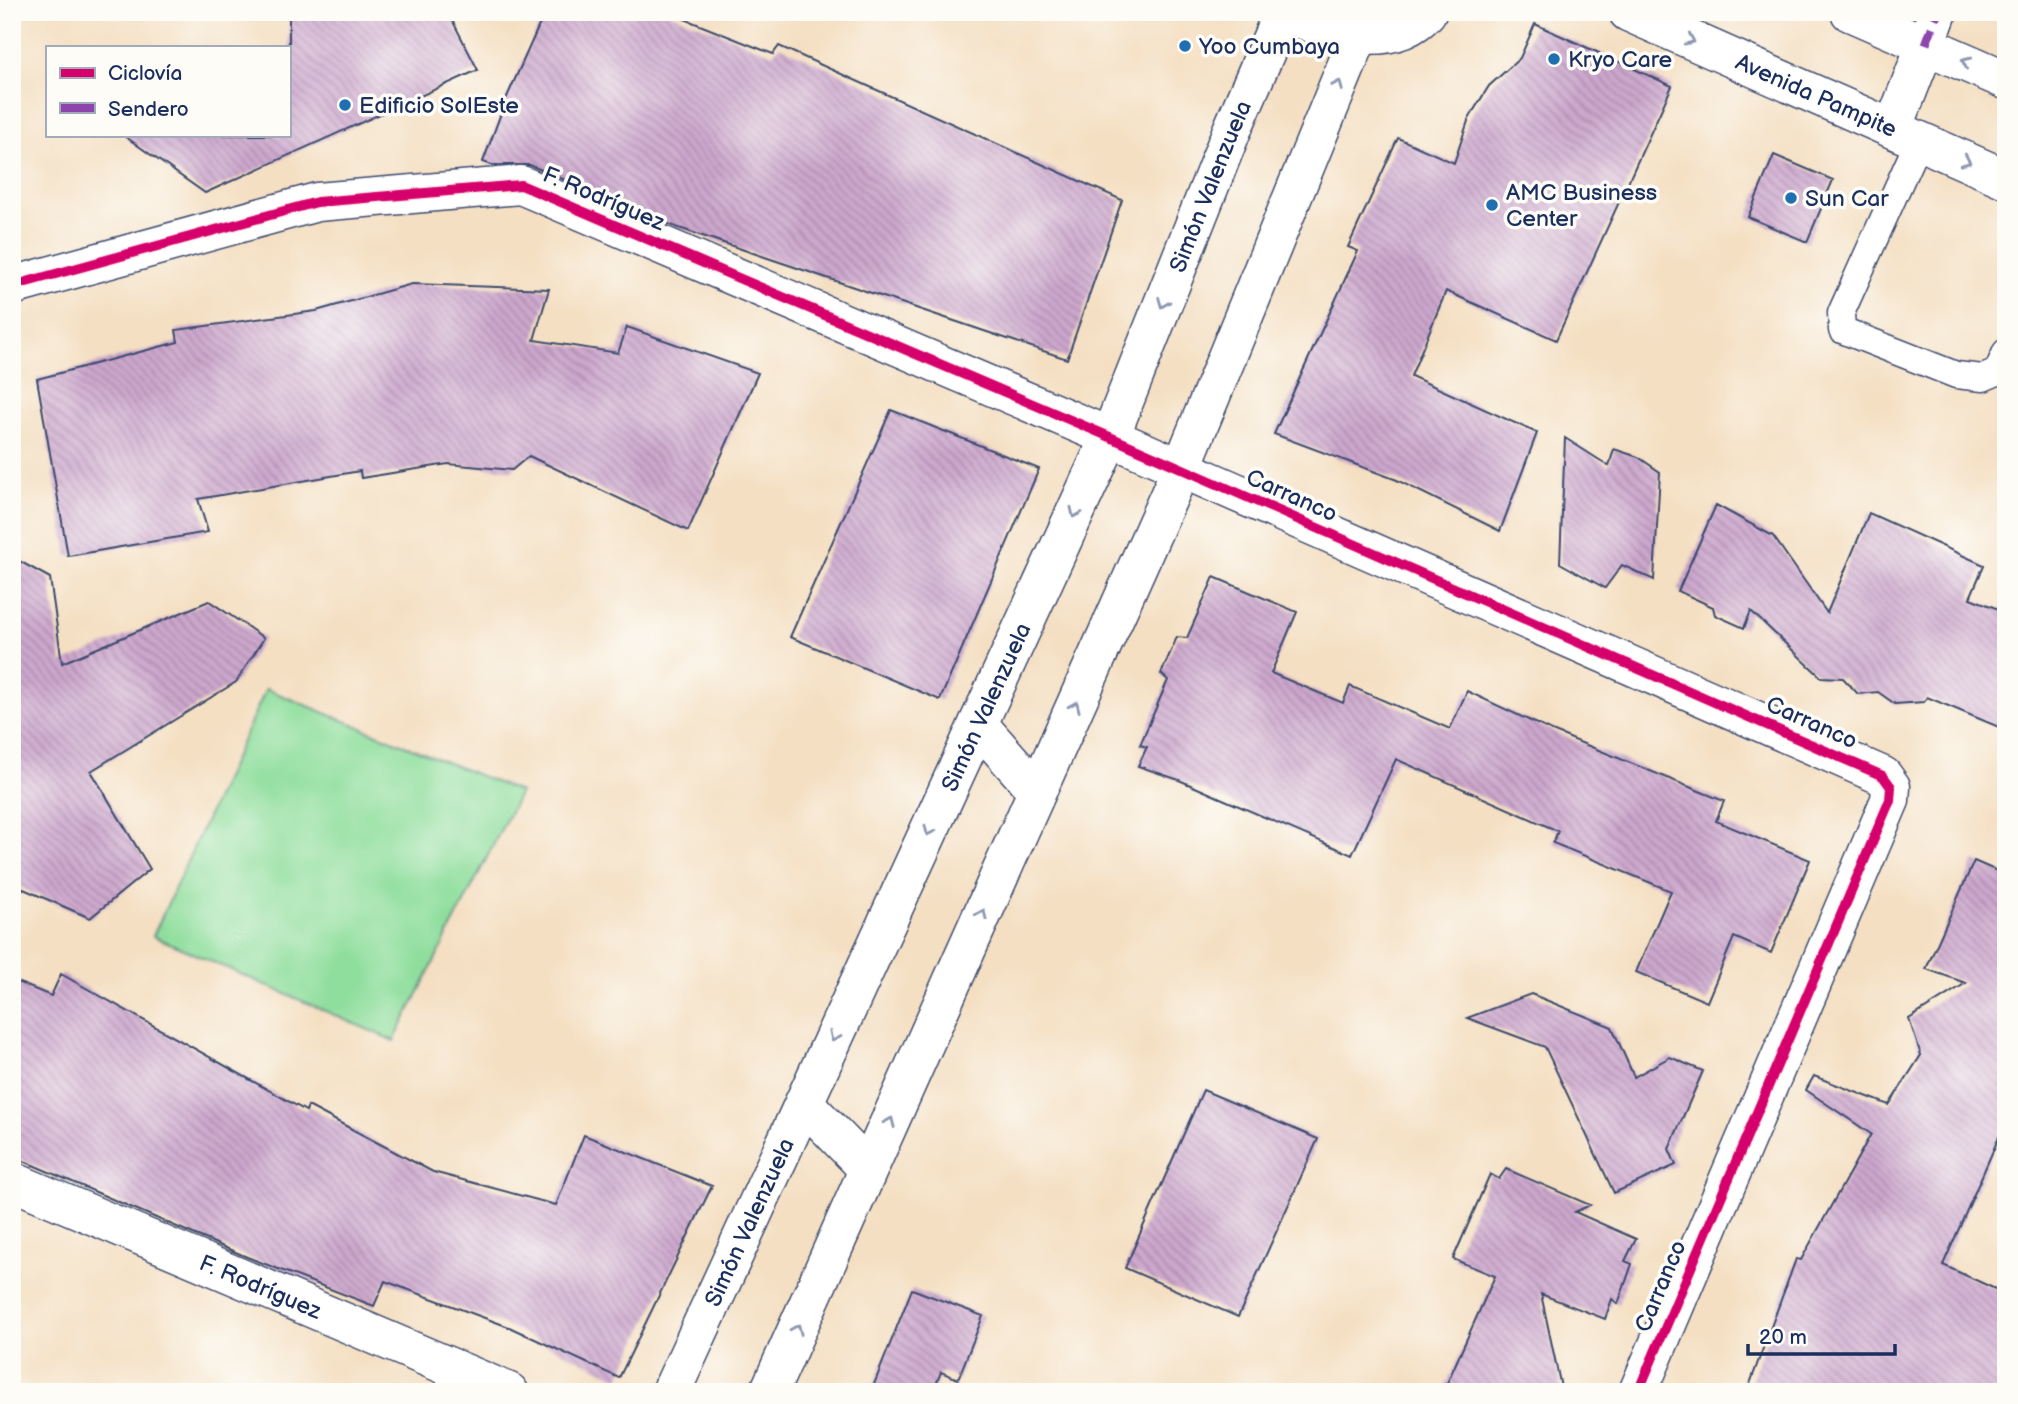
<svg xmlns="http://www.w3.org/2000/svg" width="2018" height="1404" viewBox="0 0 2018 1404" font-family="'Balsamiq Sans',sans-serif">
	<defs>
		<pattern id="building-back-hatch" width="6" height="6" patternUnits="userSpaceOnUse" patternTransform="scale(1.75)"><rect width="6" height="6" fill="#cda7cd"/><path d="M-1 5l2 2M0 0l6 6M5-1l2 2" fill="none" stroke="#a688aa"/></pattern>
	</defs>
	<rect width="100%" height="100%" fill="#fdfcf7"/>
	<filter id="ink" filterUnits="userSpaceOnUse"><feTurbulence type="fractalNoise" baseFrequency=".0143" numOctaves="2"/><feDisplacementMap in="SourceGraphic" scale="14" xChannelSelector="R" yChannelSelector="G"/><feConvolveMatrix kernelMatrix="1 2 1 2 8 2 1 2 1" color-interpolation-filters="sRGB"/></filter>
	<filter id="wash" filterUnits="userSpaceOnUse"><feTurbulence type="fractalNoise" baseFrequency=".00686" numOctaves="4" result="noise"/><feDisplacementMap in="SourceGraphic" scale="28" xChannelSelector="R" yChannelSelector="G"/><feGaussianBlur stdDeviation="1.57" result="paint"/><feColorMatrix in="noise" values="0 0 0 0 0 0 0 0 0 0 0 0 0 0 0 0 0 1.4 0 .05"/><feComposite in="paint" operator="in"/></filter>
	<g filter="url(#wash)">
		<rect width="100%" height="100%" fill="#f4dfc2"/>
		<path fill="#8fde9d" stroke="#55867e" stroke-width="2" d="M266,689l254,103 -126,249 -241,-105z"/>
		<g id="blocks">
			<path fill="url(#building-back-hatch)" d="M289,12h159l30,58 -273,123 -82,-58h166z
				M545,12h122l106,42 6,-8 343,154 -55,159 -391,-132 -146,-62h-38l-9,-3 24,-65z
				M1535,24l137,62 -116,254 -110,-49 -35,85 126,57 -37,98 -103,-51 -123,-46 84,-183 -10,-4 50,-109 56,25 15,-45 20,-32 31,-28z
				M1774,155l59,25 -26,62 -59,-25z
				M412,284l137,5 -15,51 84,13 9,-26 131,46 -70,158 -159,-75 -17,14 -64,-6 -87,14 -1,-7 -162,28 10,33 -140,24 -31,-177 141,-37 -2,-12 140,-19z
				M891,410l148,59 -99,231 -150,-63z
				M1565,438l44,28 5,-17 24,8 22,15 -6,108 -32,-15 -17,23 -45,-25z
				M1716,505l57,31 54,77 42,-100 115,52 -14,33 36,14v118l-79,-33 -3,5 -29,2 -17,-12 -20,2 -15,-16 -22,-1 -70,-66 -7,17 -29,-13 -2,-8 -35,-16z
				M12,557l38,21 12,85 147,-62 55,37 -28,44 -145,89 59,98 -60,49 -78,-34z
				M1214,577l83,35 -26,61 72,30 7,-17 100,43 17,-38 85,40 172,70 -8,20 94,39 -39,93 -37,-16 -27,65 -71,-30 35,-81 -118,-48 5,-12 -162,-72 -44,96 -173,-75 -41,-14 9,-19 -7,-2 28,-65 -7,-6 16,-37 10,1z
				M1974,861l32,14v246l-63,144 63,29v98h-259l49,-133 5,1 70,-126 -65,-44 8,-14 75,29 32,-50 -12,-36 57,-36 -40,-14z
				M61,974l245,137 2,-5 125,66 123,33 28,-70 128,51 -93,192 -110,-51 -124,-46 -11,25 -127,-49 -235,-101v-176l39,16z
				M1531,994l81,33 22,50 36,-20 33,14 -34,78 7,16 -62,28 -69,-146 -78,-29z
				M1203,1090l115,49 -80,178 -113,-49z
				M1506,1169l84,36 -15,7 61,27 -11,22 7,3 -14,40 -6,-5 -7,20 -64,-25 21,98h-119l52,-116 -42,-17 37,-85 9,5z
				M912,1289l71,27 -25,63 -17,-7 -8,20h-62z"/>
		</g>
	</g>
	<g filter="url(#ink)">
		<use href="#blocks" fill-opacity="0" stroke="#3c496d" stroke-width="2"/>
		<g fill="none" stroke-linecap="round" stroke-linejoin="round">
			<defs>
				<path id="lane" d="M1919,140l-78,173 1,17 114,45 27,3 14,-6 9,-20"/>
				<g id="street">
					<path d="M1285,12c40,19 106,40 142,0"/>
					<path d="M1926,44l12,-32"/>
					<path d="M12,286l305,-84 204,-17 589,252 773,339 8,11 -1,13 -252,592"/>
					<path d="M978,724l59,67"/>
					<path d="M804,1103l64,66"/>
					<path id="s1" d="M12,1181l497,211"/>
					<path id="s2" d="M671,1392l439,-955 122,-307 51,-118"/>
					<path d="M769,1392l412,-923 178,-434"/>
				</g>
				<g id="secondary">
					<path id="s3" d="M1628,12l378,167"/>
					<path d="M1850,12l156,68"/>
					<path d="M1893,129l33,-85"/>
				</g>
			</defs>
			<use href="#lane" stroke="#3c496d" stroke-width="29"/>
			<use href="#street" stroke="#3c496d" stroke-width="41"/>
			<use href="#secondary" stroke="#3c496d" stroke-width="41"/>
			<use href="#lane" stroke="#fff" stroke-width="26"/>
			<use href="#street" stroke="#fff" stroke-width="38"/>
			<use href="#secondary" stroke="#fff" stroke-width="38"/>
			<path stroke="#8e44ad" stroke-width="9" stroke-dasharray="18 9" stroke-linecap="butt" d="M1926,44l12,-32"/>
			<defs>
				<path id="cycleway" d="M12,286l305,-84 204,-17 589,252 773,339 8,11 -1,13 -252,592"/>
			</defs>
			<use href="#cycleway" stroke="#fdfcf7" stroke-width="15"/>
			<use href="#cycleway" stroke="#d6006c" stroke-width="10"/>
		</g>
		<defs><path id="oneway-chevron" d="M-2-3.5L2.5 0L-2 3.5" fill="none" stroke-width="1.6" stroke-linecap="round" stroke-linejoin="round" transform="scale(1.75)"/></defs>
		<g stroke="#8d97ae">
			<use href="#oneway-chevron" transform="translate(1690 40) rotate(24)"/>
			<use href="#oneway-chevron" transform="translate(1966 62) rotate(-156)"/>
			<use href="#oneway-chevron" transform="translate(1338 85) rotate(-67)"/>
			<use href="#oneway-chevron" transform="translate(1966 161) rotate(24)"/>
			<use href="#oneway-chevron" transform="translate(1163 303) rotate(112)"/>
			<use href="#oneway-chevron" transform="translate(1075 513) rotate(115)"/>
			<use href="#oneway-chevron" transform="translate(1075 706) rotate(-66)"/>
			<use href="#oneway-chevron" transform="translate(929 831) rotate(115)"/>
			<use href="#oneway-chevron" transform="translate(982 914) rotate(-66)"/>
			<use href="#oneway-chevron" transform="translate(834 1037) rotate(115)"/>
			<use href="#oneway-chevron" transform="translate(890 1122) rotate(-66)"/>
			<use href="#oneway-chevron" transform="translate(797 1329) rotate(-66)"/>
		</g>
	</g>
	<g fill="#1f6fb2" stroke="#fdfcf7" stroke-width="2.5">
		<circle cx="1185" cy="46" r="7"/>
		<circle cx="1554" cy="59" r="7"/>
		<circle cx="345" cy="105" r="7"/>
		<circle cx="1791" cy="198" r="7"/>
		<circle cx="1492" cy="205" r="7"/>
	</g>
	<g text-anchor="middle" stroke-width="7" stroke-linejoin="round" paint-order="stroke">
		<g font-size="23" fill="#1b2f5e" stroke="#fdfcf7" text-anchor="start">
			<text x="1199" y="54">Yoo Cumbaya</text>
			<text x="1568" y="67">Kryo Care</text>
			<text x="359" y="113">Edificio SolEste</text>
			<text x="1506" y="200">AMC Business<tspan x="1506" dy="26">Center</tspan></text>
			<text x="1805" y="206">Sun Car</text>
		</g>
		<g font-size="23" fill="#1b2f5e" stroke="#fdfcf7">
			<text dy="8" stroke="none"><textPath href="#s3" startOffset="206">Avenida Pampite</textPath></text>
			<text dy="8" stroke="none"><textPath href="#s2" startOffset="1321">Simón Valenzuela</textPath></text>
			<text transform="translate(604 198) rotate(23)" y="8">F. Rodríguez</text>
			<text transform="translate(1292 495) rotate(24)" y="8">Carranco</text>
			<text dy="8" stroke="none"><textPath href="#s2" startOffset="754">Simón Valenzuela</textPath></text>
			<text transform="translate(1812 722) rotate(24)" y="8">Carranco</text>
			<text dy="8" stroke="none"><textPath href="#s2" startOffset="187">Simón Valenzuela</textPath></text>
			<text dy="8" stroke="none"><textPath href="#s1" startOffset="270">F. Rodríguez</textPath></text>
			<text transform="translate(1660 1286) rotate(-67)" y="8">Carranco</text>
		</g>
	</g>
	<rect width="2018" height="1404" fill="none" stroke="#fdfcf7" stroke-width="42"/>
	<rect x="46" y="46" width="245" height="91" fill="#fdfcf7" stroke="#a3aaba" stroke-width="2"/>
	<rect x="60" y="68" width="35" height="10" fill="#d6006c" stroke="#a3aaba" stroke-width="2"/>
	<text x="108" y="80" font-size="21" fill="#1b2f5e">Ciclovía</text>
	<rect x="60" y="103" width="35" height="10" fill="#8e44ad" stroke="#a3aaba" stroke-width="2"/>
	<text x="108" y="116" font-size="21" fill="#1b2f5e">Sendero</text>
	<path d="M1748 1344v10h147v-10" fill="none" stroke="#1b2f5e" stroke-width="3.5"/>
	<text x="1759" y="1344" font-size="21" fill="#1b2f5e" stroke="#fdfcf7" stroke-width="5" paint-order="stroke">20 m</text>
</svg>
